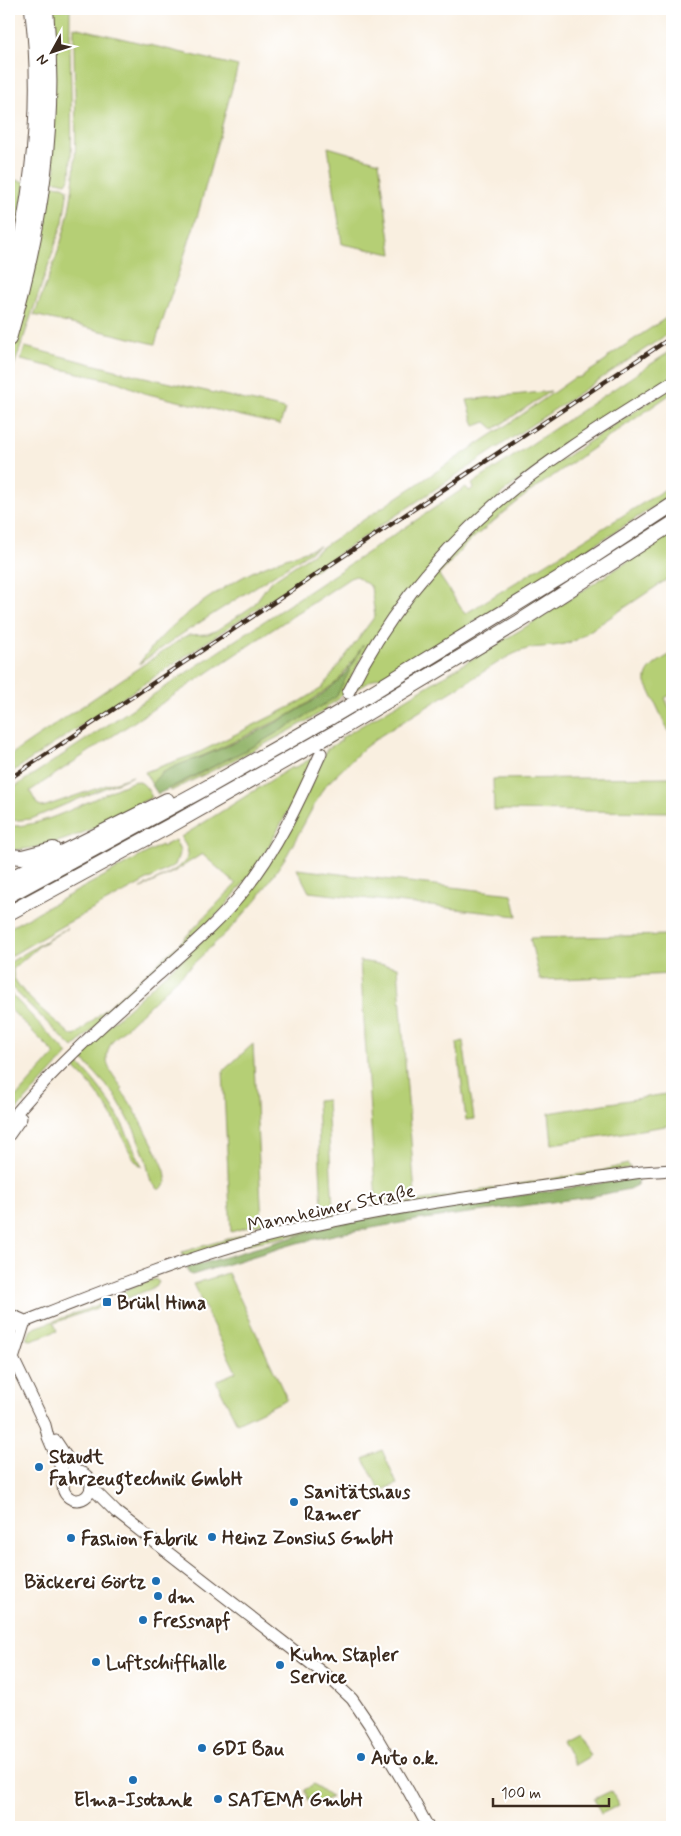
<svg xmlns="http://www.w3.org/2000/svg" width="681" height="1836" viewBox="0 0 681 1836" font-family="Mynerve,sans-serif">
	<rect width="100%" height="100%" fill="#fff"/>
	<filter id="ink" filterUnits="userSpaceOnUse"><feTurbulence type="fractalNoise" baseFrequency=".02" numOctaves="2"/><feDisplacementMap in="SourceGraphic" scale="10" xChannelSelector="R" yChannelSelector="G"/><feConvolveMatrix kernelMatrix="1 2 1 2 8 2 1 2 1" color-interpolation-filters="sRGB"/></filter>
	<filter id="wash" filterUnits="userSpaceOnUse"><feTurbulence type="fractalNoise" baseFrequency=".0096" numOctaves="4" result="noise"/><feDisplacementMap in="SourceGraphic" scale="20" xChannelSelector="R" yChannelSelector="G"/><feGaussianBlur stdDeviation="1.12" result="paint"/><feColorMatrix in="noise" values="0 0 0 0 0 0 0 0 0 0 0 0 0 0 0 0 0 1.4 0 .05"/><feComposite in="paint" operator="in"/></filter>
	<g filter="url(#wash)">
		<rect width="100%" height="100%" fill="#f9efe0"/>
		<path fill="#b5cf74" stroke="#787c49" d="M50,9h20c-1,56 4,112 0,168l-4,6 -13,-3 -1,5 11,1 5,3 -5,33 -54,159v-26l16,-55 25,-130 6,1 -1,-6 -4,-1z
			M74,27l164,39 -40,148 -43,130 -121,-29c15,-38 31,-76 37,-116 9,-57 2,-115 3,-172z
			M328,147l51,15 13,92 -50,-10z
			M10,179l16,3 -17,90v-92z
			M672,314v17l-663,443v-18l175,-119 5,-2 19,-1 9,-4 36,-24 17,-24 250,-166 54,-38 7,-1 26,-17 2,-4z
			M25,347l102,26 158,36 -5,16 -136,-32 -26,-11 -97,-22z
			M672,350v27l-169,115 -141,164 -21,42 -15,9 1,2c-50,31 -104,56 -156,82l-1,-2 84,-43 50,-29 31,-20 25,-47 -22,31 -30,22 -19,12 -35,17 -40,19 -53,22 -9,12 -7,-13 53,-19 100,-50 24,-15 53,-72 -4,-29 -15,-11 -6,2 -320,213 7,13 6,3 90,-31 -102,43 -22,2v-38l4,5 453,-301 3,4 5,-3 -2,-4z
			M672,387v6l-145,101 -60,49 -28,32 26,39 207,-129v10l-199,128 -94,55 -1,-1 -24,13 27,-49 57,-77 74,-69 43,-31z
			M551,391l-57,38 -8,-7 -11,4 -8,-26z
			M672,511v6l-140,91 -3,-4z
			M672,533v43l-96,64c-15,7 -28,6 -44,8 -12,2 -23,8 -33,14l-119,74 -16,12 -40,39 -37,68 -29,43 -24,27 -121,115c-13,21 -3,31 10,49l-2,2c9,7 40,67 44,80 1,4 1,8 1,12l-5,6h-3l-7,-7 -6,-25 -10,-26 -20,-36 -37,-41 140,-128 86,-126 23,-51 15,-9 -1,-2 201,-121z
			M319,546l-137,88 -43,30c29,-41 71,-70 115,-93 21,-10 44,-17 65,-25z
			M672,653v41l-7,4 7,16v25l-26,-56c-2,-16 15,-22 26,-30z
			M312,758l1,2 -9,22 -44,80 -37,47 -150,139 -64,-63v-21l3,-3 55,-33 -28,18 -26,23c0,4 0,7 2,11 13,21 38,38 56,55l4,1 103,-91 58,-61 -34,-30 -27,17 -34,17c11,-6 46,-21 47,-33 0,-7 -4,-13 -7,-18l111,-70 1,2z
			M672,777v35l-178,-2 -1,-31z
			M135,781c10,1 12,8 17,16l-14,7 1,3c-41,19 -85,43 -130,43v-24c38,2 89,-32 126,-45z
			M160,820l3,4 -154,83v-5z
			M175,840l5,11 -5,14 -113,61 -53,31v-29l152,-83 1,2z
			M297,869l215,25 5,22 -208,-24z
			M672,935v39l-132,6 -10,-42z
			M360,961l38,6 17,228 -39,7z
			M9,992l59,62 -59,64v-13l45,-50v-2l-45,-45z
			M463,1041l11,78 -8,1 -9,-77z
			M253,1044l9,179 -31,9 -8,-161z
			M75,1060c35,36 48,62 67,107 -13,-10 -16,-26 -24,-40 -14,-26 -26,-43 -48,-63z
			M672,1093v32l-120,19 -3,-31z
			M327,1100l6,108 -11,1 -5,-108z
			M628,1164l2,4 -447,89 -1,-5 74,-21 74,-16 270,-44z
			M228,1273l59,126 -50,24 -21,-42 20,-9 -43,-88z
			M155,1279l4,3 -3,5 -29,11 -9,-3 14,-8z
			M107,1302l1,2 -54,19 3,8 -26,9 -4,-1 4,-9 6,-3z
			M382,1450l15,34 -17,7 -16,-32z
			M577,1732l13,24 -15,9 -13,-25z
			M314,1784l17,13 -10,6 -8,-3 -4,1 -5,-11z
			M611,1791l8,14 -18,9 -7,-15z"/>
		<path fill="#90b266" stroke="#666e42" d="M363,645l-27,52 -32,20 -50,29 -96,48 -6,-9c6,-16 36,-23 52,-29 42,-18 99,-43 133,-74 11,-9 18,-25 26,-37z
			M635,1178l3,2 -1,5 -8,4 -40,8 -172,23 -79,14 -41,9 -105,32 -3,-1 -2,-6 148,-43 51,-9z"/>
	</g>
	<g filter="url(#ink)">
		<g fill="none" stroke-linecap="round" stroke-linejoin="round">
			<path stroke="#d3c8b9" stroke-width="11" stroke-dasharray="11 5.5" stroke-linecap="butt" d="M328,738l20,-45"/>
			<defs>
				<path id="secondary" d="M348,693c37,-75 88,-138 152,-193 52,-44 114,-81 172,-118
					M9,1122c42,-52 98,-101 148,-146 30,-27 61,-53 86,-84 34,-42 56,-90 78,-139
					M9,1135l12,-17
					M9,1314l16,7
					M9,1328c84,-33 169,-68 256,-91 124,-32 251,-46 377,-65l30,-2
					M9,1350l36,75 3,12 17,40
					M13,1359l12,-38
					M56,1441l20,30
					M63 1486a14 14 0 1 1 28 0a14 14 0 1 1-28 0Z
					M92,1488l24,24 216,168 20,19 17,25 40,68 19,35"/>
				<path id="highway" d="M9,291c24,-93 35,-187 23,-282
					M9,339c32,-111 48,-214 37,-330
					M350,706l232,-142 90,-59
					M339,730l180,-108 153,-98
					M9,856l13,1 31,-8
					M9,879l158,-79
					M9,895l197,-107 122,-69
					M9,913l166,-90 143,-81"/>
			</defs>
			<use href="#secondary" stroke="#58483b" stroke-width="13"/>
			<use href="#highway" stroke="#58483b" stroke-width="16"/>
			<use href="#secondary" stroke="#fff" stroke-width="11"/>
			<use href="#highway" stroke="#fff" stroke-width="14"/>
			<defs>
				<path id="rail" d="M9,779l663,-442"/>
			</defs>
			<use href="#rail" stroke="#3b2a1e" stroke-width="4.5"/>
			<use href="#rail" stroke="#fff" stroke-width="2.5" stroke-dasharray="8" stroke-linecap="butt"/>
			<defs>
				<path id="highway-bridge" d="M328,719l22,-13
					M318,742l21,-12"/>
			</defs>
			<use href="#highway-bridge" stroke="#58483b" stroke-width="16" stroke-linecap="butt"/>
			<use href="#highway-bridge" stroke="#fff" stroke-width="14"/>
		</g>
	</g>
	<g fill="#1f6fb2" stroke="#fff" stroke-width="2">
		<rect x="102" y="1297" width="10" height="10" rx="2.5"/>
		<circle cx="39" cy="1467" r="5"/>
		<circle cx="294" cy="1502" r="5"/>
		<circle cx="212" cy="1537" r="5"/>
		<circle cx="71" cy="1538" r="5"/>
		<circle cx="156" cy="1581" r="5"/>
		<circle cx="158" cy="1596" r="5"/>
		<circle cx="143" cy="1620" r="5"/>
		<circle cx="96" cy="1662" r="5"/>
		<circle cx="280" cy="1665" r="5"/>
		<circle cx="202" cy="1748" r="5"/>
		<circle cx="361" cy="1757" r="5"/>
		<circle cx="133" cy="1780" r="5"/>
		<circle cx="218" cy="1799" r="5"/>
	</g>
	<g text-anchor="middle" stroke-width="4.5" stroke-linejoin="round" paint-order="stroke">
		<g font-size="19" fill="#3b2a1e" stroke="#fff">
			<text transform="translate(331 1207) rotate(-12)" y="7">Mannheimer Straße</text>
		</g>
		<g font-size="19" font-weight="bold" fill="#3b2a1e" stroke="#fff" text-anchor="start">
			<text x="117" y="1309">Brühl Hima</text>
			<text x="49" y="1463">Staudt<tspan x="49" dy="22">Fahrzeugtechnik GmbH</tspan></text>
			<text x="304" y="1498">Sanitätshaus<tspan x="304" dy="22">Ramer</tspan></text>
			<text x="222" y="1544">Heinz Zonsius GmbH</text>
			<text x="81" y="1545">Fashion Fabrik</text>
			<text x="146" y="1588" text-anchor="end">Bäckerei Görtz</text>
			<text x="168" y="1603">dm</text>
			<text x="153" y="1627">Fressnapf</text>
			<text x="290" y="1661">Kuhn Stapler<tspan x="290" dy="22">Service</tspan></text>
			<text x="106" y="1669">Luftschiffhalle</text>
			<text x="212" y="1755">GDI Bau</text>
			<text x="371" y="1764">Auto o.k.</text>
			<text x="133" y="1806" text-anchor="middle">Elma-Isotank</text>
			<text x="228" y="1806">SATEMA GmbH</text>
		</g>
	</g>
	<rect width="681" height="1836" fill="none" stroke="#fff" stroke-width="30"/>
	<g transform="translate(52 52) rotate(230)" stroke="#ffffff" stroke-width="4" paint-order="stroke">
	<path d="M0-4L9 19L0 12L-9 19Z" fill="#3b2a1e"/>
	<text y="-8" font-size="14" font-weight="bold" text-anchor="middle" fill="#3b2a1e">N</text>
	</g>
	<path d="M493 1798v8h116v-8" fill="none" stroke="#3b2a1e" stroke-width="2.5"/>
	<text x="501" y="1798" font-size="15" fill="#3b2a1e" stroke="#ffffff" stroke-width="4" paint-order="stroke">100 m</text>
</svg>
